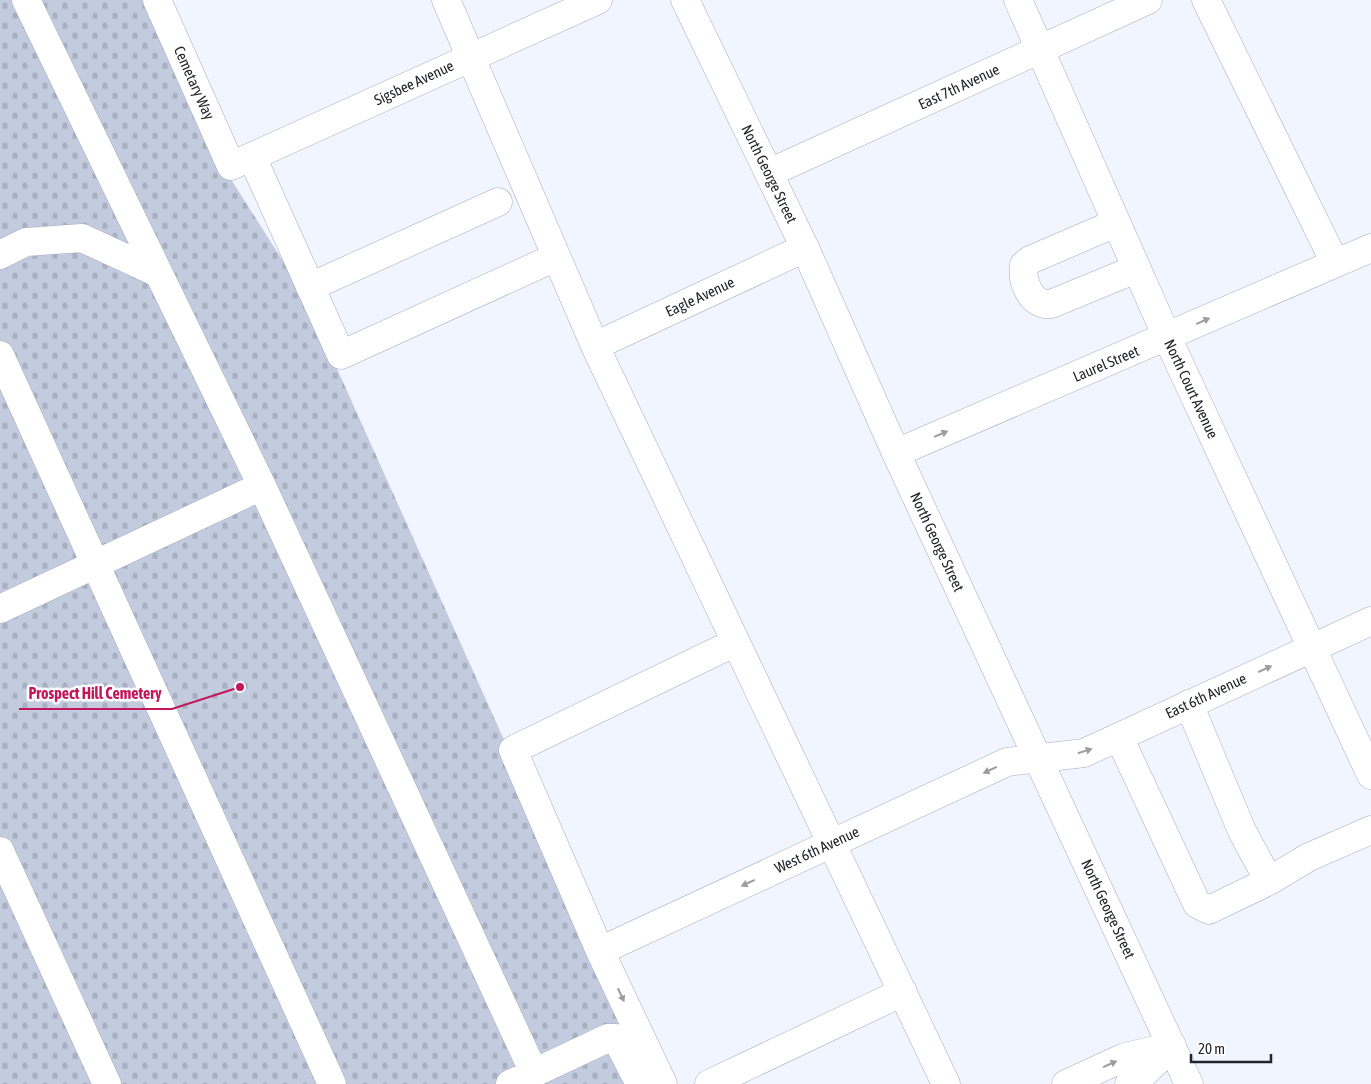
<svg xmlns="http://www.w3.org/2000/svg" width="1371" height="1084" viewBox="0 0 1371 1084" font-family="'Asap Condensed',sans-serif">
	<defs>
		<pattern id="cemetery-stones" width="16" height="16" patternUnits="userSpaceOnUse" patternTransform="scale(1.25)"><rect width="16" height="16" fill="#c3ccdf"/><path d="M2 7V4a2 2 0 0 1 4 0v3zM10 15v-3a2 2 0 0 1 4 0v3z" fill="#a7afc0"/></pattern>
	</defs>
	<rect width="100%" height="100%" fill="#f0f5ff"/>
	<path fill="url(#cemetery-stones)" d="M0,0h148l72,162 82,129 357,793h-659z"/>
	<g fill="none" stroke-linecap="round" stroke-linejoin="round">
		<defs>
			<path id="minor" d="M26,0l236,486 272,587 -24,11
				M157,0l74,166 367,-166
				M446,0l149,346 351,738
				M1018,0l149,337 204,438
				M1206,0l129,263
				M252,157l89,198 215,-98
				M769,173l379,-173
				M1116,223l-86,37 -6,5c-3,17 8,42 27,39l85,-35
				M0,255l26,-13 56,-4 76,35
				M310,287l188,-85
				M595,346l210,-98
				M0,355l332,729
				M896,453l475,-205
				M0,609l262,-123
				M1189,704l53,127 27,50
				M1119,737l78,167 12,6 60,-29 40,-24 62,-27
				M0,851l107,233
				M600,951l407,-189 77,-9 287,-132
				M534,1073l74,-35h8l24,46
				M663,1084l-63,-133 -87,-201 223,-108
				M709,1084l194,-92
				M1066,1084l59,-27 47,-11
				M1129,1084l7,-3 35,-34"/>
			<path id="major" d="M685,0l120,248 91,205 293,631"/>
		</defs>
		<use href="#minor" stroke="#a4acbc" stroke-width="29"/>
		<use href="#major" stroke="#a4acbc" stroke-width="29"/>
		<use href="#minor" stroke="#fff" stroke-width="28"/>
		<use href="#major" stroke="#fff" stroke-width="28"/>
	</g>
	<defs><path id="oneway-solid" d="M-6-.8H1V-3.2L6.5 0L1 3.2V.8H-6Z" transform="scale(1.25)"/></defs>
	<g fill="#9c9da0">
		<use href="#oneway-solid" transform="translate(1203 321) rotate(-24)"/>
		<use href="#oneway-solid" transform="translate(941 434) rotate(-23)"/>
		<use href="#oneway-solid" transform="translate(1265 669) rotate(-25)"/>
		<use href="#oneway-solid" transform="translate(1085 751) rotate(-18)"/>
		<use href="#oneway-solid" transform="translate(990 770) rotate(155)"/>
		<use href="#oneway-solid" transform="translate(748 883) rotate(155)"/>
		<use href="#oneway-solid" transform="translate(621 995) rotate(65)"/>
		<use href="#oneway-solid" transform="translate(1110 1064) rotate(-24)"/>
	</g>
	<g text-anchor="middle" stroke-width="5" stroke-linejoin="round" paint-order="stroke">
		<g font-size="15" fill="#24262d" stroke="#fff">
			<text transform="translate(194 83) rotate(66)" y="5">Cemetary Way</text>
			<text transform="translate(414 83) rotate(-25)" y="5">Sigsbee Avenue</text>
			<text transform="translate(959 87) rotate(-25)" y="5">East 7th Avenue</text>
			<text transform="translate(769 174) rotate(64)" y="5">North George Street</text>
			<text transform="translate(700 297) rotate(-25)" y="5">Eagle Avenue</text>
			<text transform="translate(1106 364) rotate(-23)" y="5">Laurel Street</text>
			<text transform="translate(1191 389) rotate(65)" y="5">North Court Avenue</text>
			<text transform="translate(937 542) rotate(65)" y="5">North George Street</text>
			<text transform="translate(1206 696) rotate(-25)" y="5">East 6th Avenue</text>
			<text transform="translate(817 850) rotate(-25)" y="5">West 6th Avenue</text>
			<text transform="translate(1108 909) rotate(65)" y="5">North George Street</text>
		</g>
	</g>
	<path fill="none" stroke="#c2185b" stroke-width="2" d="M240 687L172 709H19"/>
	<circle fill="#c2185b" stroke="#fff" stroke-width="2" cx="240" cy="687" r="5"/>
	<g font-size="16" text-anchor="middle" font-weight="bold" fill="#c2185b" stroke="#fff" stroke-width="5" stroke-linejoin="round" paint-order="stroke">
		<text x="95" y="699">Prospect Hill Cemetery</text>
	</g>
	<path d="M1191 1054v8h80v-8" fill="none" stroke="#24262d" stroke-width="2.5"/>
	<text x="1198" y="1054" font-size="15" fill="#24262d" stroke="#ffffff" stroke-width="4" paint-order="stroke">20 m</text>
</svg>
